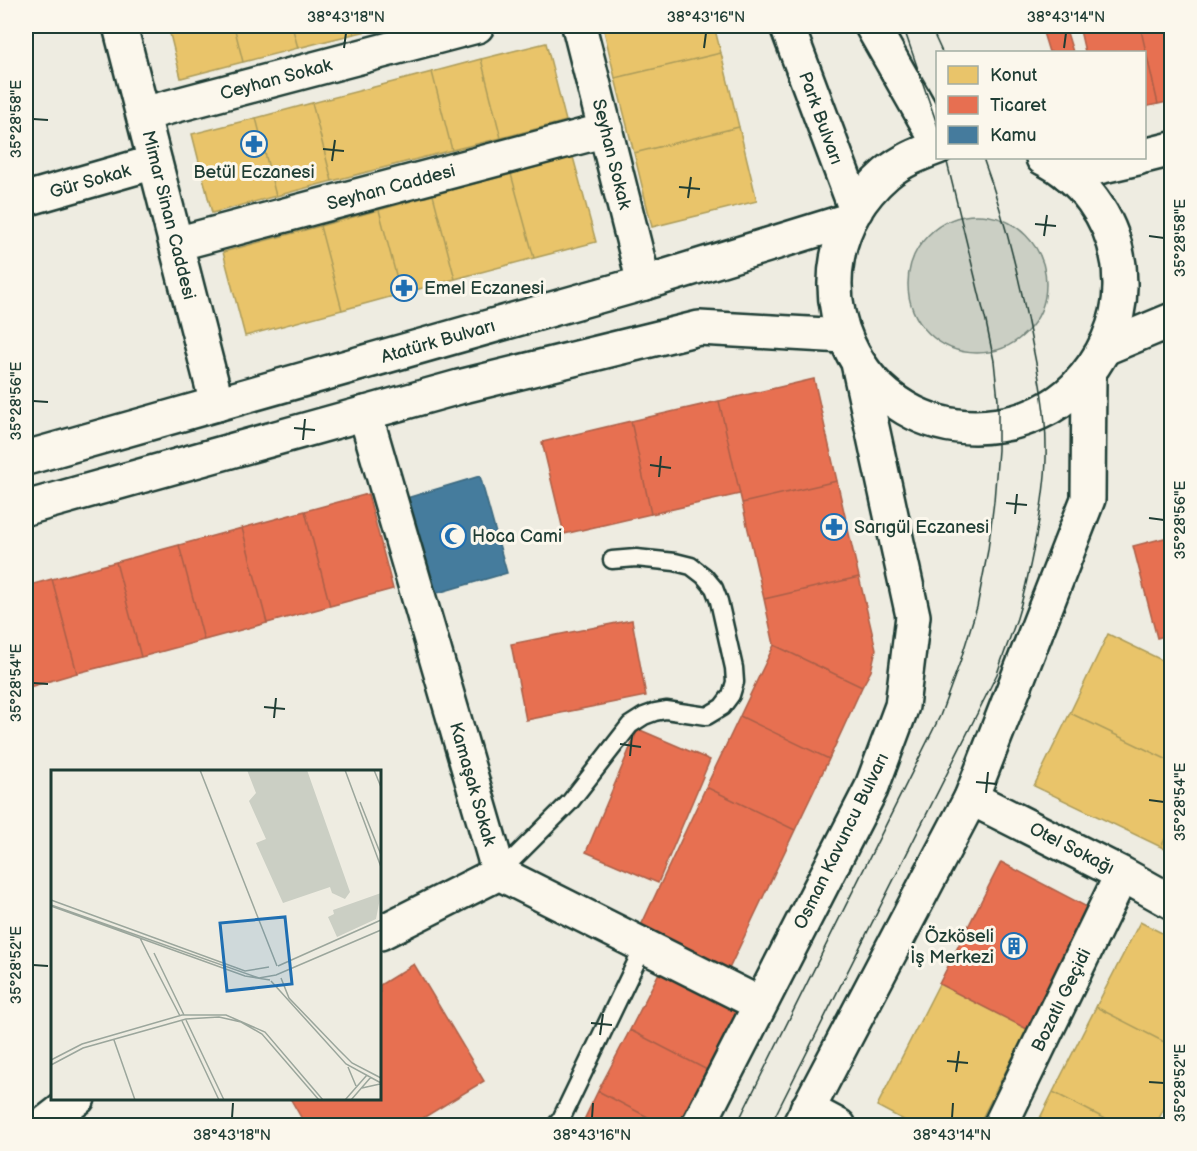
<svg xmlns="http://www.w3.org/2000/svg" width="1197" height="1151" viewBox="0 0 1197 1151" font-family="'Balsamiq Sans',sans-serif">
	<rect width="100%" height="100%" fill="#eeece1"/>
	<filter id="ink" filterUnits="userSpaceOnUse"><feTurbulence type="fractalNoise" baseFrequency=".0167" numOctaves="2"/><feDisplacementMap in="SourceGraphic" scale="12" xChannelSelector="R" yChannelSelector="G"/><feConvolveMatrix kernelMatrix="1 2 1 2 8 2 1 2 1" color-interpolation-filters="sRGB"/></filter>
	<g filter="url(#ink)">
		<path fill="#cbcfc4" stroke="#75867c" stroke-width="1.5" d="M908 284a69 69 0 1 1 138 0a69 69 0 1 1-138 0Z"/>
		<path fill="#e9c46a" stroke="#ac9c5a" stroke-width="1.5" d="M168,26h66l9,36 -62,16z
			M234,26h58l6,22 -55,14z
			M292,26h60l2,8 -56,14z
			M352,26h36l-34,8z
			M603,26h111l7,27 -106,25z
			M546,43l20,78 -65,17 -20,-79z
			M721,53l18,74 -105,26 -19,-75z
			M481,59l20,79 -49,12 -20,-78z
			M432,72l20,78 -120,31 -20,-78z
			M312,103l20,78 -56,15 -20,-78z
			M256,118l20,78 -64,17 -20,-79z
			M739,127l18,74 -105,26 -18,-74z
			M573,157l23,85 -62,16 -23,-84z
			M511,174l23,84 -79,21 -22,-84z
			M433,195l22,84 -54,15 -22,-84z
			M379,210l22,84 -59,16 -22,-84z
			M320,226l22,84 -97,26 -22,-84z
			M1108,634l64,31v97l-102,-49z
			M1070,713l102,49v63l-11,22 -127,-61z
			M1172,825v28l-11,-6z
			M1140,922l32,16v108l-76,-39z
			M939,984l88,45 -49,97h-63l-38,-20z
			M1096,1007l76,39v47l-17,33h-36l-66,-34z
			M1053,1092l66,34h-83z"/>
		<path fill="#e76f51" stroke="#ab6048" stroke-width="1.5" d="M1041,26h24l8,26h-24z
			M1079,26h61l18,78 -14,3v-55h-59z
			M1140,26h32v75l-14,3z
			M814,379l23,102 -95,22 -23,-102z
			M719,401l21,93 -89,20 -20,-93z
			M631,421l20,93 -87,20 -22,-92z
			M837,481l22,96 -95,22 -22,-96z
			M368,494l25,95 -63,17 -25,-95z
			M305,511l25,95 -63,17 -25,-95z
			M242,528l25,95 -63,17 -25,-95z
			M1172,536v98l-15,4 -24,-92z
			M179,545l25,95 -63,17 -25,-95z
			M116,562l25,95 -64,16 -25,-94z
			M859,577l17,72 -5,22 -9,16 -88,-42 -10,-46z
			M52,579l25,94 -51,15v-102z
			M632,620l14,76 -120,24 -15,-76z
			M774,645l88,42 -33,72 -89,-43z
			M740,716l89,43 -34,71 -89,-43z
			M638,729l72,31 -52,123 -72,-31z
			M706,787l89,43 -68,143 -88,-43z
			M1001,862l88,46 -62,121 -88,-45z
			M414,964l70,117 -74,45h-104l-16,-28h90v-113z
			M661,969l83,42 -31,62 -83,-43z
			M630,1030l83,43 -27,53h-21l-67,-35z
			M598,1091l67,35h-84z"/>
		<path fill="#457b9d" stroke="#3a687e" stroke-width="1.5" d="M480,476l27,97 -80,23 -27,-96z"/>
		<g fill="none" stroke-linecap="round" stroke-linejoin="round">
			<defs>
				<path id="service" d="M499,873l71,-71 60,-77 14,-9 11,-4 11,-2 41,6 15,-9 9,-12 4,-13 -1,-14 -15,-67 -5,-13 -10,-12 -13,-10 -16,-4 -39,-4 -24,2
					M555,1126l6,-7 83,-173"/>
				<path id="minor" d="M120,26l97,378
					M579,26l65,257
					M143,114l334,-88
					M26,199l129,-37
					M176,244l430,-114
					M365,413l134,460 261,131
					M971,798l151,76 50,28
					M380,933l119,-60
					M807,1109l32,17
					M42,1126l36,-28
					M1000,1126l122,-252"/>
				<path id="primary" d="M1144,156l28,-7
					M1068,174l70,-16
					M1105,348l67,-28
					M26,458l618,-175 205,-63
					M26,508l433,-121 240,-59 145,8"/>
				<path id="trunk" d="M787,26l69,184
					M872,26l66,116
					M938,147c-19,7 -37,14 -52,27 -109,95 -30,273 113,251 28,-4 56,-17 76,-37 27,-28 46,-65 45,-105 -1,-8 0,-16 -2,-23 -7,-43 -36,-83 -75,-102
					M698,1126l173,-337 31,-83 11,-90 -55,-253
					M799,1126l172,-328 117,-299 1,-125"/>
			</defs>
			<use href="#service" stroke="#1f3d34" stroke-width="21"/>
			<use href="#minor" stroke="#1f3d34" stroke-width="38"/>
			<use href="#primary" stroke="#1f3d34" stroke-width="38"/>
			<use href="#trunk" stroke="#1f3d34" stroke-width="38"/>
			<use href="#service" stroke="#fbf7ec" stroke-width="16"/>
			<use href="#minor" stroke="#fbf7ec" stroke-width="33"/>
			<use href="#primary" stroke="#fbf7ec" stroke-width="33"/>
			<use href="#trunk" stroke="#fbf7ec" stroke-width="33"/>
			<path stroke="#1f3d34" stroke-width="1.5" d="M903,26l35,101
				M930,26l12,26
				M736,1126l204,-410 20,-54 17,-55 11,-57 6,-49 4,-51v-50l-4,-39 -8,-39 -40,-164
				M770,1126l227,-452c6,-19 14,-38 20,-56 10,-32 16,-65 22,-98 4,-24 8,-49 7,-73 0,-35 -7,-70 -14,-104 -12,-63 -27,-125 -49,-185"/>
		</g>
	</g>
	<path fill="none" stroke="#1f3d34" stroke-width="2" d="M344,48l2,-15M704,48l2,-15M1064,48l2,-15M33,119l15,1M323,149l21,2M332,161l3,-21M679,187l21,2M688,198l3,-21M1035,224l21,2M1044,236l3,-21M1149,236l15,2M33,401l15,1M294,428l21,2M303,440l2,-21M650,465l21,3M659,477l2,-21M1006,503l21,2M1015,514l2,-20M1149,518l15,2M33,683l15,1M264,707l21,2M274,718l2,-20M620,744l21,3M630,756l2,-21M976,782l21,2M986,793l2,-21M1149,800l15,2M33,965l15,1M591,1023l21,2M600,1035l3,-21M947,1061l21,2M956,1072l3,-21M1149,1082l15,1M232,1118l1,-15M592,1118l1,-15M952,1118l1,-15"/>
	<defs>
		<symbol id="pharmacy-ring" viewBox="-11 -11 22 22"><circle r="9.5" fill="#fbf7ec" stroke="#1f6fb2" stroke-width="1.5"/><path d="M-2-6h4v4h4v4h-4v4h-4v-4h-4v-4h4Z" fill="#1f6fb2"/></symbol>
		<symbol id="mosque-ring" viewBox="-11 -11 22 22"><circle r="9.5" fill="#fbf7ec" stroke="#1f6fb2" stroke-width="1.5"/><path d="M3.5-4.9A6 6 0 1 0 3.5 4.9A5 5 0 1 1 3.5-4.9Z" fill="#1f6fb2"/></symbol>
		<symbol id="building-ring" viewBox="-11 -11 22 22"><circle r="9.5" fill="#fbf7ec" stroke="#1f6fb2" stroke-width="1.5"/><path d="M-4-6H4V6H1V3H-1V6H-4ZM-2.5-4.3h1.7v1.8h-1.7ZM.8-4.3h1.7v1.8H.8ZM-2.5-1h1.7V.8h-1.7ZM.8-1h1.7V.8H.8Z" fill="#1f6fb2"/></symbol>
	</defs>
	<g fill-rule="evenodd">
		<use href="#pharmacy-ring" x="239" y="129" width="30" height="30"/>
		<use href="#pharmacy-ring" x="389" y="273" width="30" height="30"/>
		<use href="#pharmacy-ring" x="819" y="512" width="30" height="30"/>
		<use href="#mosque-ring" x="438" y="521" width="30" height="30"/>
		<use href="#building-ring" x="999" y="931" width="30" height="30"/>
	</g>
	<g text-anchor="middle" stroke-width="6" stroke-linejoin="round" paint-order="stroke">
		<g font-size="18" fill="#1f3d34" stroke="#fbf7ec">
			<text transform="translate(276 79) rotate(-15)" y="6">Ceyhan Sokak</text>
			<text transform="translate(821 118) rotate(70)" y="6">Park Bulvarı</text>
			<text transform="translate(612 154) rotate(76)" y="6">Seyhan Sokak</text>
			<text transform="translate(90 181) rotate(-16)" y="6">Gür Sokak</text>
			<text transform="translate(391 187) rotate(-15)" y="6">Seyhan Caddesi</text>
			<text transform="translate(169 215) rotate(76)" y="6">Mimar Sinan Caddesi</text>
			<text transform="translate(438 341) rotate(-16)" y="6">Atatürk Bulvarı</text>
			<text transform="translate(473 784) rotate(74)" y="6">Kamaşak Sokak</text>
			<text transform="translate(841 841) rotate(-64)" y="6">Osman Kavuncu Bulvarı</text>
			<text transform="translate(1072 848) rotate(27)" y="6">Otel Sokağı</text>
			<text transform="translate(1061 1000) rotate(-64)" y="6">Bozatlı Geçidi</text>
		</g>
		<g font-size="18" fill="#1f3d34" stroke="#fbf7ec" text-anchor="start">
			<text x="254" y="178" text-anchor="middle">Betül Eczanesi</text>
			<text x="424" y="294">Emel Eczanesi</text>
			<text x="854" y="533">Sarıgül Eczanesi</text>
			<text x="472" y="542">Hoca Cami</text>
			<text x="994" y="942" text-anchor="end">Özköseli<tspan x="994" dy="21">İş Merkezi</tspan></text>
		</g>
	</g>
	<g transform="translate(51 770)">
		<rect width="330" height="330" fill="#eeece1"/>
		<path d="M196,0h60l43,122 -5,7 -13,-6 -2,-6 -47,16 -27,-60 10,-4 -17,-38 7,-8zM330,123l-5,26 -39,18 -9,-20 6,-3 -1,-4z" fill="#cbcfc4"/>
		<path fill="none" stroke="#9ba69c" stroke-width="1.5" d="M149,0l77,196M294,0l36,97M323,0l7,17M309,32l21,53M0,130l194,71 24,-4M0,135l208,73 17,-3 105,-45M0,136l194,70 25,4M89,168l9,18M103,183l30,62M98,186l31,60M227,196l103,-46M230,208l8,20 49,51 14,14 29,15M220,211l75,83 35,19M135,250l38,80M131,251l37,79M63,270l21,60M0,290l31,-16 100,-29h44l39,17 58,68M0,295l32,-17 103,-29 33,-2 22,5 21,12 57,66M297,297l8,19M311,318l18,-4M294,330l22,-25M300,330l20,-23"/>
		<path fill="#1f6fb2" fill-opacity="0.15" stroke="#1f6fb2" stroke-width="3" d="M234,147l7,67 -65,7 -7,-68z"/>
		<rect width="330" height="330" fill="none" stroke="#1f3d34" stroke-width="3"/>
	</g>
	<rect width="1197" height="1151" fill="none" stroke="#fbf7ec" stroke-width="66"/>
	<rect x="936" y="51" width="210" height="108" fill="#fbf7ec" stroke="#a3ada2" stroke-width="1.5"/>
	<rect x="948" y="66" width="30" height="18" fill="#e9c46a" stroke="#a3ada2" stroke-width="1.5"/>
	<text x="990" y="81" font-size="18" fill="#1f3d34">Konut</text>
	<rect x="948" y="96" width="30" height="18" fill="#e76f51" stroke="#a3ada2" stroke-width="1.5"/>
	<text x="990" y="111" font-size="18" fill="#1f3d34">Ticaret</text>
	<rect x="948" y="126" width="30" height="18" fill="#457b9d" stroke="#a3ada2" stroke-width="1.5"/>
	<text x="990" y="141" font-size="18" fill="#1f3d34">Kamu</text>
	<rect x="33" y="33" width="1131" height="1085" fill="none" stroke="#1f3d34" stroke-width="2"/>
	<g font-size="15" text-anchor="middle" fill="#1f3d34">
		<text x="346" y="22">38°43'18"N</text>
		<text x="706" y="22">38°43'16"N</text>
		<text x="1066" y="22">38°43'14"N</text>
		<text transform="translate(16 119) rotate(-90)" y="5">35°28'58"E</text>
		<text transform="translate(1180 238) rotate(-90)" y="5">35°28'58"E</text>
		<text transform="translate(16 401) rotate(-90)" y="5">35°28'56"E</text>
		<text transform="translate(1180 520) rotate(-90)" y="5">35°28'56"E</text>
		<text transform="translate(16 683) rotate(-90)" y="5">35°28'54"E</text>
		<text transform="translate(1180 802) rotate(-90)" y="5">35°28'54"E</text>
		<text transform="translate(16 965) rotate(-90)" y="5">35°28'52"E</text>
		<text transform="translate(1180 1083) rotate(-90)" y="5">35°28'52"E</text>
		<text x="232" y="1140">38°43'18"N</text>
		<text x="592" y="1140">38°43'16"N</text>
		<text x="952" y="1140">38°43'14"N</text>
	</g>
</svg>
